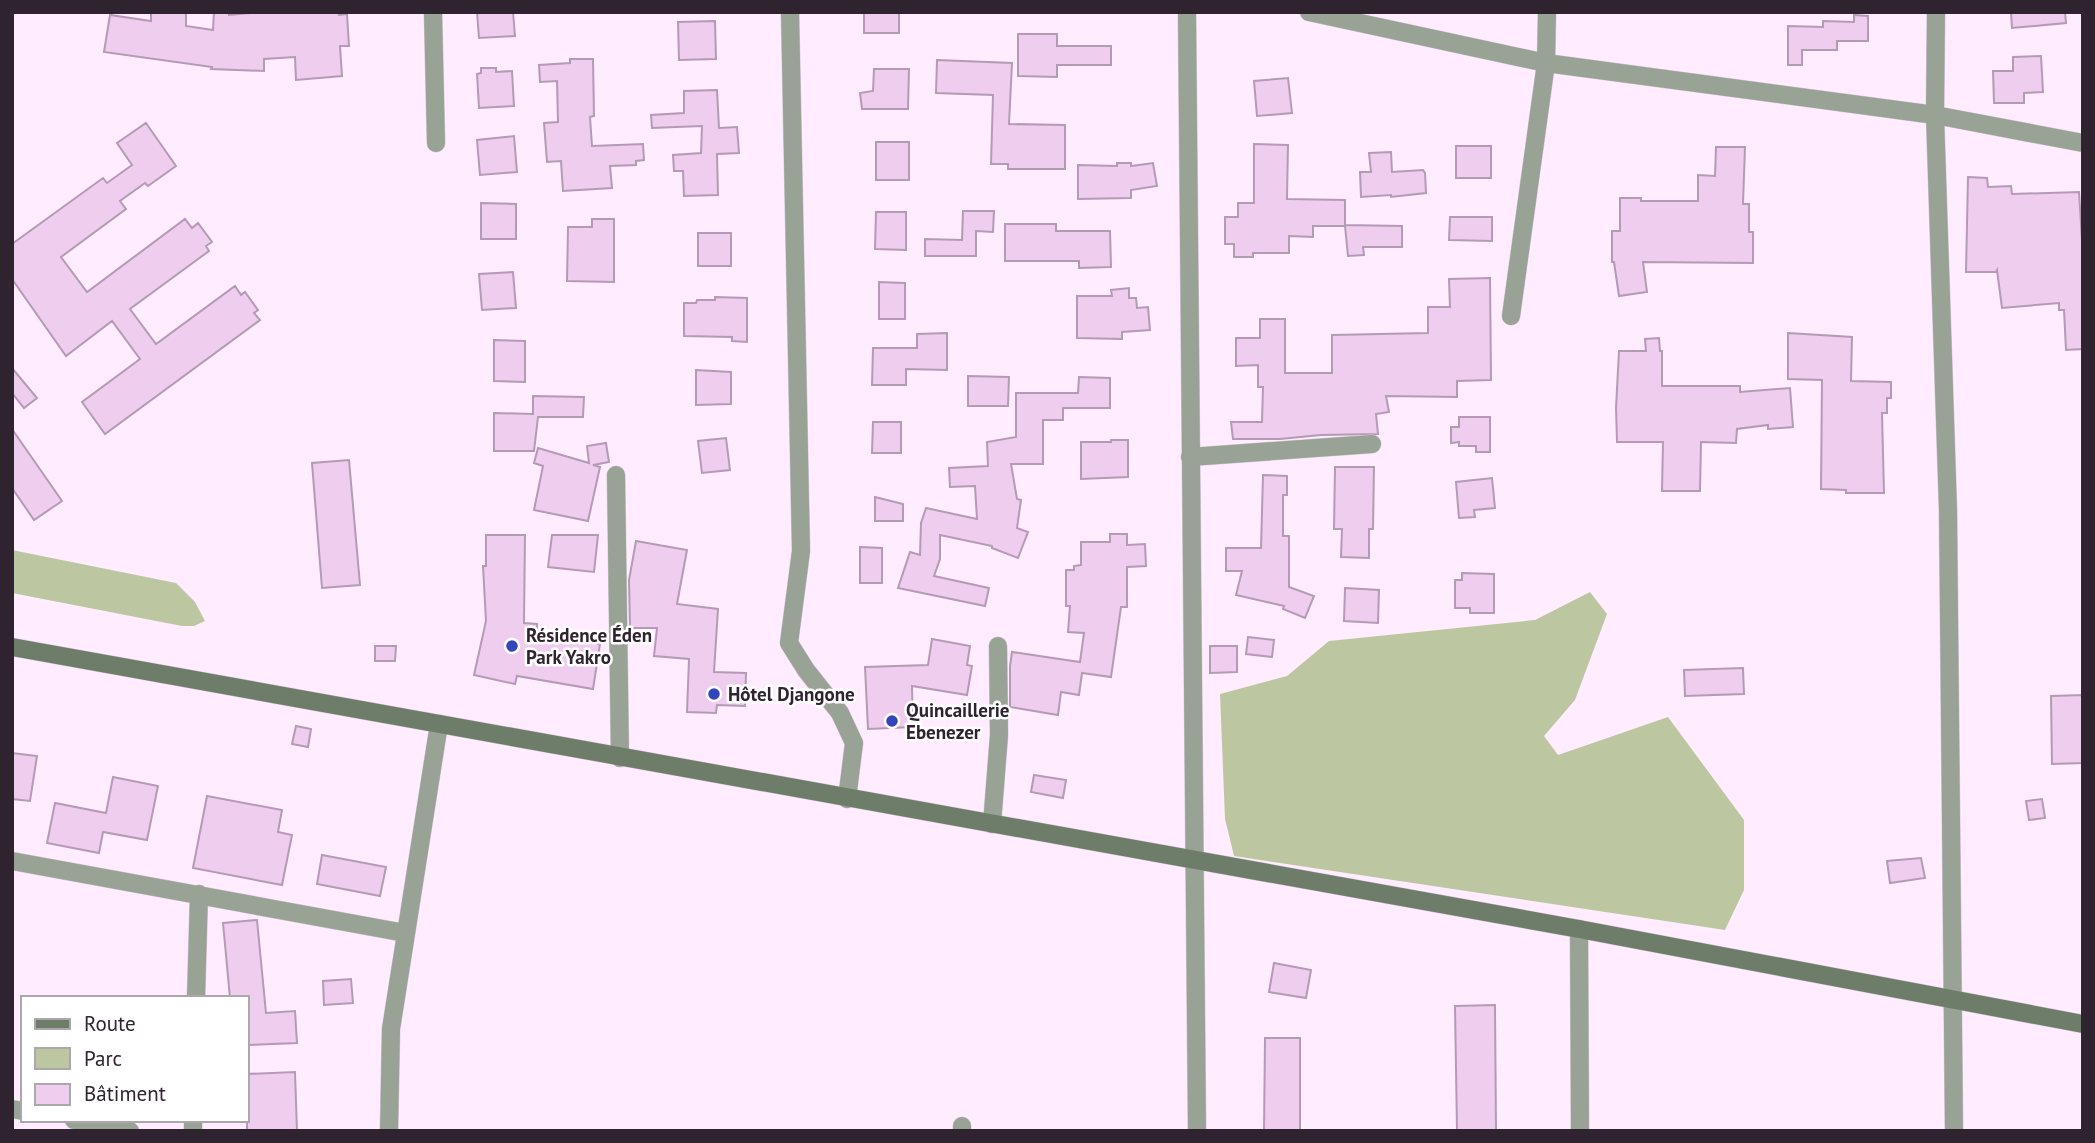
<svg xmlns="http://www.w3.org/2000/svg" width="2095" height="1143" viewBox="0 0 2095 1143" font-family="'PT Sans',sans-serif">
	<rect width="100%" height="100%" fill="#ffedff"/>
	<path fill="#bcc7a2" d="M12,550l164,33 19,19 10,19 -11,5h-12l-170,-33z
		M1590,592l17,22 -32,86 -31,36 14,19 110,-38 76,103v70l-19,40 -491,-74 -9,-37 -5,-125 67,-18 42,-35 206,-21z"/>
	<path fill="#eecdee" stroke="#b59ab5" stroke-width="2" d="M151,12h35v14l27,4 1,-18h15v3l32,-3h77l1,3 8,-1 2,32h-9l2,30 -46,4 -1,-23 -31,2v12l-53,-2 1,-2 -108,-15 6,-37 41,6z
		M477,12h36l2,24 -36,2z
		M864,12h35v21h-35z
		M2011,12h54l1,11 -54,5z
		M1854,15l14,1v25h-31v9h-35v15h-14v-39l35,1v-6l31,1z
		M715,21l1,38 -37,1 -1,-38z
		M1018,34h39v12h54v19h-54v12l-39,-1z
		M2041,56l2,36 -19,1v10h-30l-1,-32h20v-14z
		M570,59h23l1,57 -4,1 2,29 51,-2 1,16 -8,1v4l-26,1 2,22 -49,3 -2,-30 -14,1 -3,-39 14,-1 -1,-41 -17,1 -1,-17 31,-2z
		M937,60l75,3 -3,61 56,1v44h-57v-5h-17l2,-69 -57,-2z
		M481,68h15v4l16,-1 2,35 -35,2 -2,-34 4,-1z
		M874,69h35l-1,40h-46l-2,-16 13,-2z
		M1288,78l4,35 -35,3 -3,-35z
		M717,90l2,38 18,-1 2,26 -22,1 1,41 -34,1 -1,-25h-9l-1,-16 28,-2 1,-27 -50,2 -1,-13 33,-2v-22z
		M146,123l30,43 -28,20 -3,-3 -25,18 6,8 -65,48 26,35 98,-73 7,9 6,-5 14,19 -6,4 3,5 -79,58 26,35 79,-58 6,9 4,-3 13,18 -4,3 6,7 -155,114 -23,-32 58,-43 -28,-38 -46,35 -54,-77v-35l91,-66 4,5 25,-18 -15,-22z
		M514,136l3,36 -37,3 -3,-35z
		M876,142h33v38h-33z
		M1254,144l34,1 -1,54 58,1v25l57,1v21h-39l1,8 -16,1 -3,-30h-32v11l-24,-1v17h-36v4h-19v-13h-9v-27h13v-14h16z
		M1456,146h35v32h-35z
		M1716,147h29l-2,57h6v28h4v31l-110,-1 4,30 -28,4 -5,-34h-2v-31h8v-33h21v3h57v-26l17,1z
		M1391,152l1,20 31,-2 2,3 1,20 -35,4v-2l-30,2 -1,-25h11l-2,-19z
		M1117,163h14v3l22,-3 4,23 -26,4v8l-53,1v-34l39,1z
		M1968,177l19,1 1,9 23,-1 1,8 67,-2 4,64v93l-17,1 -2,-40h-5v-7l-57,5 -5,-38 -1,2h-30z
		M481,203l35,1v35h-35z
		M963,211h31l-1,21 -17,-1v25h-51v-17l37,1z
		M876,212h30v38l-31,-1z
		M1450,217h42v24l-43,-1z
		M592,219h22v63l-47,-1 1,-54h24z
		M1005,224h51v7h54l1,36 -32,1v-7h-74z
		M698,233h33v33h-33z
		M513,272l3,36 -34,2 -3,-36z
		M1490,278l1,102 -34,1v16l-71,-1 3,16 -13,2 2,20 -57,1 -41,4h-47l-2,-17h31l1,-35h-5v-22l-22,1v-28h24v-19h25v54h47v-38l96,-2v-26h22l-1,-28z
		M879,282l26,1v36h-26z
		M1129,288v10h7l1,10 11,-1 2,23 -28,2v7l-45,-1v-42h35l-1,-6z
		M715,297l32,1v44l-15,-1v-4l-48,-1v-33h12l1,-3h18z
		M947,333v37l-41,-1v16h-34l1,-37h44v-14z
		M1788,333l64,4 -1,44 40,1v16h-4v15h-5l2,80h-38v-3l-25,-1 1,-109 -34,-1z
		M1659,338l1,13h2v35h78v6l50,-4 3,39 -25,2v-4l-31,4 -1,14 -35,-1 -1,49h-38l1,-49h-46l-1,-34 3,-57h27l-1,-12z
		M494,340l31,1v41l-31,-1z
		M12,368l25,30 -13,10 -12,-15z
		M696,370l35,2v32l-35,1z
		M968,376l41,1 -1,29h-40z
		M1079,377l31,1v30h-47v12h-20v44h-32l6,35 4,1 -4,28 11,4 -10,26 -26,-10v-2l-52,-11v24l-6,17 55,12 -4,18 -87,-18 12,-36 10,3 1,-32 5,-15 51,11 -2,-33 -25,1 -1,-19 39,-2 -1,-24 29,-5v-44h62z
		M533,396l51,1 -1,20h-45l-4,34h-40v-38l39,1z
		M1459,417h31v35h-14v-6h-17v-4l-8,1v-16h8z
		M873,422h28v31h-29z
		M12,429l50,72 -28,19 -22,-32z
		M726,438l4,32 -28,3 -4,-32z
		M1111,440h17v37l-47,2v-37h30z
		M606,443l3,19 -16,3 7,2 -12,54 -54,-11 9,-44 -9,-3 4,-15 51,15 -2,-17z
		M349,460l11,125 -38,3 -10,-125z
		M1335,467h39l-1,62h-4v29l-28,-1 1,-28h-8z
		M1263,475l24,1v19h-4v41h6v51l25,9 -9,22 -22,-9 1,-3 -48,-11 6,-24h-16v-23h35z
		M1492,478l3,30 -21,2 1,7 -16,1 -3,-36z
		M875,497l28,7v17h-28z
		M1110,534h17v11l18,-1 1,22 -19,1v40h-6l-10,70 -29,-4 -3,22 -18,-3 -3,23 -48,-8v-41l2,-14 68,10 4,-29 -16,-1 2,-26h-4v-36h8v-4l7,-1v-23h29z
		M486,535h39l-1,88 13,1v9l63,11 -7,45 -76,-13 -2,8 -41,-9 12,-54 -3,-55h3z
		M552,535h46l-4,37 -46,-5z
		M636,541l51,9 -10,54 41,5 -4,63 32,1 -1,33 -28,-1 -1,8 -29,-1 2,-53 -35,-3 3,-28h-27l-1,-48z
		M860,547l22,1v35h-22z
		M1462,573l32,1v39h-24v-5h-15v-28h7z
		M1345,588l34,2 -1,33 -34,-2z
		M1248,637l26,3 -2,17 -26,-3z
		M932,639l38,7 -3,19 5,1 -5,29 -55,-9 1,41 -45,2 -3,-62 63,-2z
		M375,646h21l-1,15h-20z
		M1210,646h27v26l-27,1z
		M1743,668l1,26 -59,2 -1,-26z
		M2083,695v68l-31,1 -1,-68z
		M296,726l15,3 -3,18 -16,-3z
		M12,753l25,3 -7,45 -18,-2z
		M1034,775l32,5 -3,18 -32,-6z
		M113,777l45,9 -11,54 -44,-8 -4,21 -52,-10 8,-40 51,10z
		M207,796l75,14 -4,22 14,3 -10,50 -89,-17z
		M2042,799l3,19 -16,2 -3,-19z
		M322,855l64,12 -6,29 -63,-12z
		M1921,858l4,20 -35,5 -3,-22z
		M257,920l9,93 29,-2 2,32 -50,2v-47h-17l-7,-75z
		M1274,963l37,7 -5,28 -37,-6z
		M351,979l2,24 -29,2 -1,-24z
		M1495,1005l1,126h-39l-2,-125z
		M1265,1038h35v93h-36z
		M295,1072l2,59h-50v-57z"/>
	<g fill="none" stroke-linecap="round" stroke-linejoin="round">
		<defs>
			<path id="street" d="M433,12l3,131
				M790,12l11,539 -12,92 17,27 34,43 14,30 -7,56
				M1187,12l10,1119
				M1309,12l237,51 389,52 148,28
				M1936,12l-1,103 13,395 6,621
				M1511,316l35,-253 1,-51
				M1190,457l182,-13
				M616,475l4,283
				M992,824l7,-89 -1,-89
				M12,861l393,72
				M1579,929l1,202
				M196,998l3,-104
				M12,1109l11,2
				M74,1120l56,11
				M962,1126v5
				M193,1131v-11
				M389,1131l2,-102 48,-305"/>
			<path id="secondary" d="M12,647l1567,282 504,95"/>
		</defs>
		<use href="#street" stroke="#d9c9d9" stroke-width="19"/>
		<use href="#secondary" stroke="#d9c9d9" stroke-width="19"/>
		<use href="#street" stroke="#98a396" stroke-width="18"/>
		<use href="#secondary" stroke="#6d7d6a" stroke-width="18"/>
	</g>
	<g fill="#3146b8" stroke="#fff" stroke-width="2.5">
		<circle cx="512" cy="646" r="7"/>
		<circle cx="714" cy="694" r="7"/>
		<circle cx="892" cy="721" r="7"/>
	</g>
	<g text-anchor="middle" stroke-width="5" stroke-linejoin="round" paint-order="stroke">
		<g font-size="19" font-weight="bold" fill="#2e232e" stroke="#fff" text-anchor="start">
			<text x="526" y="642">Résidence Éden<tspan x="526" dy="22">Park Yakro</tspan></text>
			<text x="728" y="701">Hôtel Djangone</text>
			<text x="906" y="717">Quincaillerie<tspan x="906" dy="22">Ebenezer</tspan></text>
		</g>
	</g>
	<rect width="2095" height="1143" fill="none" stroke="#2e232e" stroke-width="28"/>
	<rect x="21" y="996" width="228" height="126" fill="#ffffff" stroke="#aba7ab" stroke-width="2"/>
	<rect x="35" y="1019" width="35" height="10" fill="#6d7d6a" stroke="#aba7ab" stroke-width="2"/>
	<text x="84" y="1031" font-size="21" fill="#2e232e">Route</text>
	<rect x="35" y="1048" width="35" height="21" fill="#bcc7a2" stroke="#aba7ab" stroke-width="2"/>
	<text x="84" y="1066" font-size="21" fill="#2e232e">Parc</text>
	<rect x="35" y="1084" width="35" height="21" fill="#eecdee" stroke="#aba7ab" stroke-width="2"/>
	<text x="84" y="1101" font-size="21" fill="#2e232e">Bâtiment</text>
</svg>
